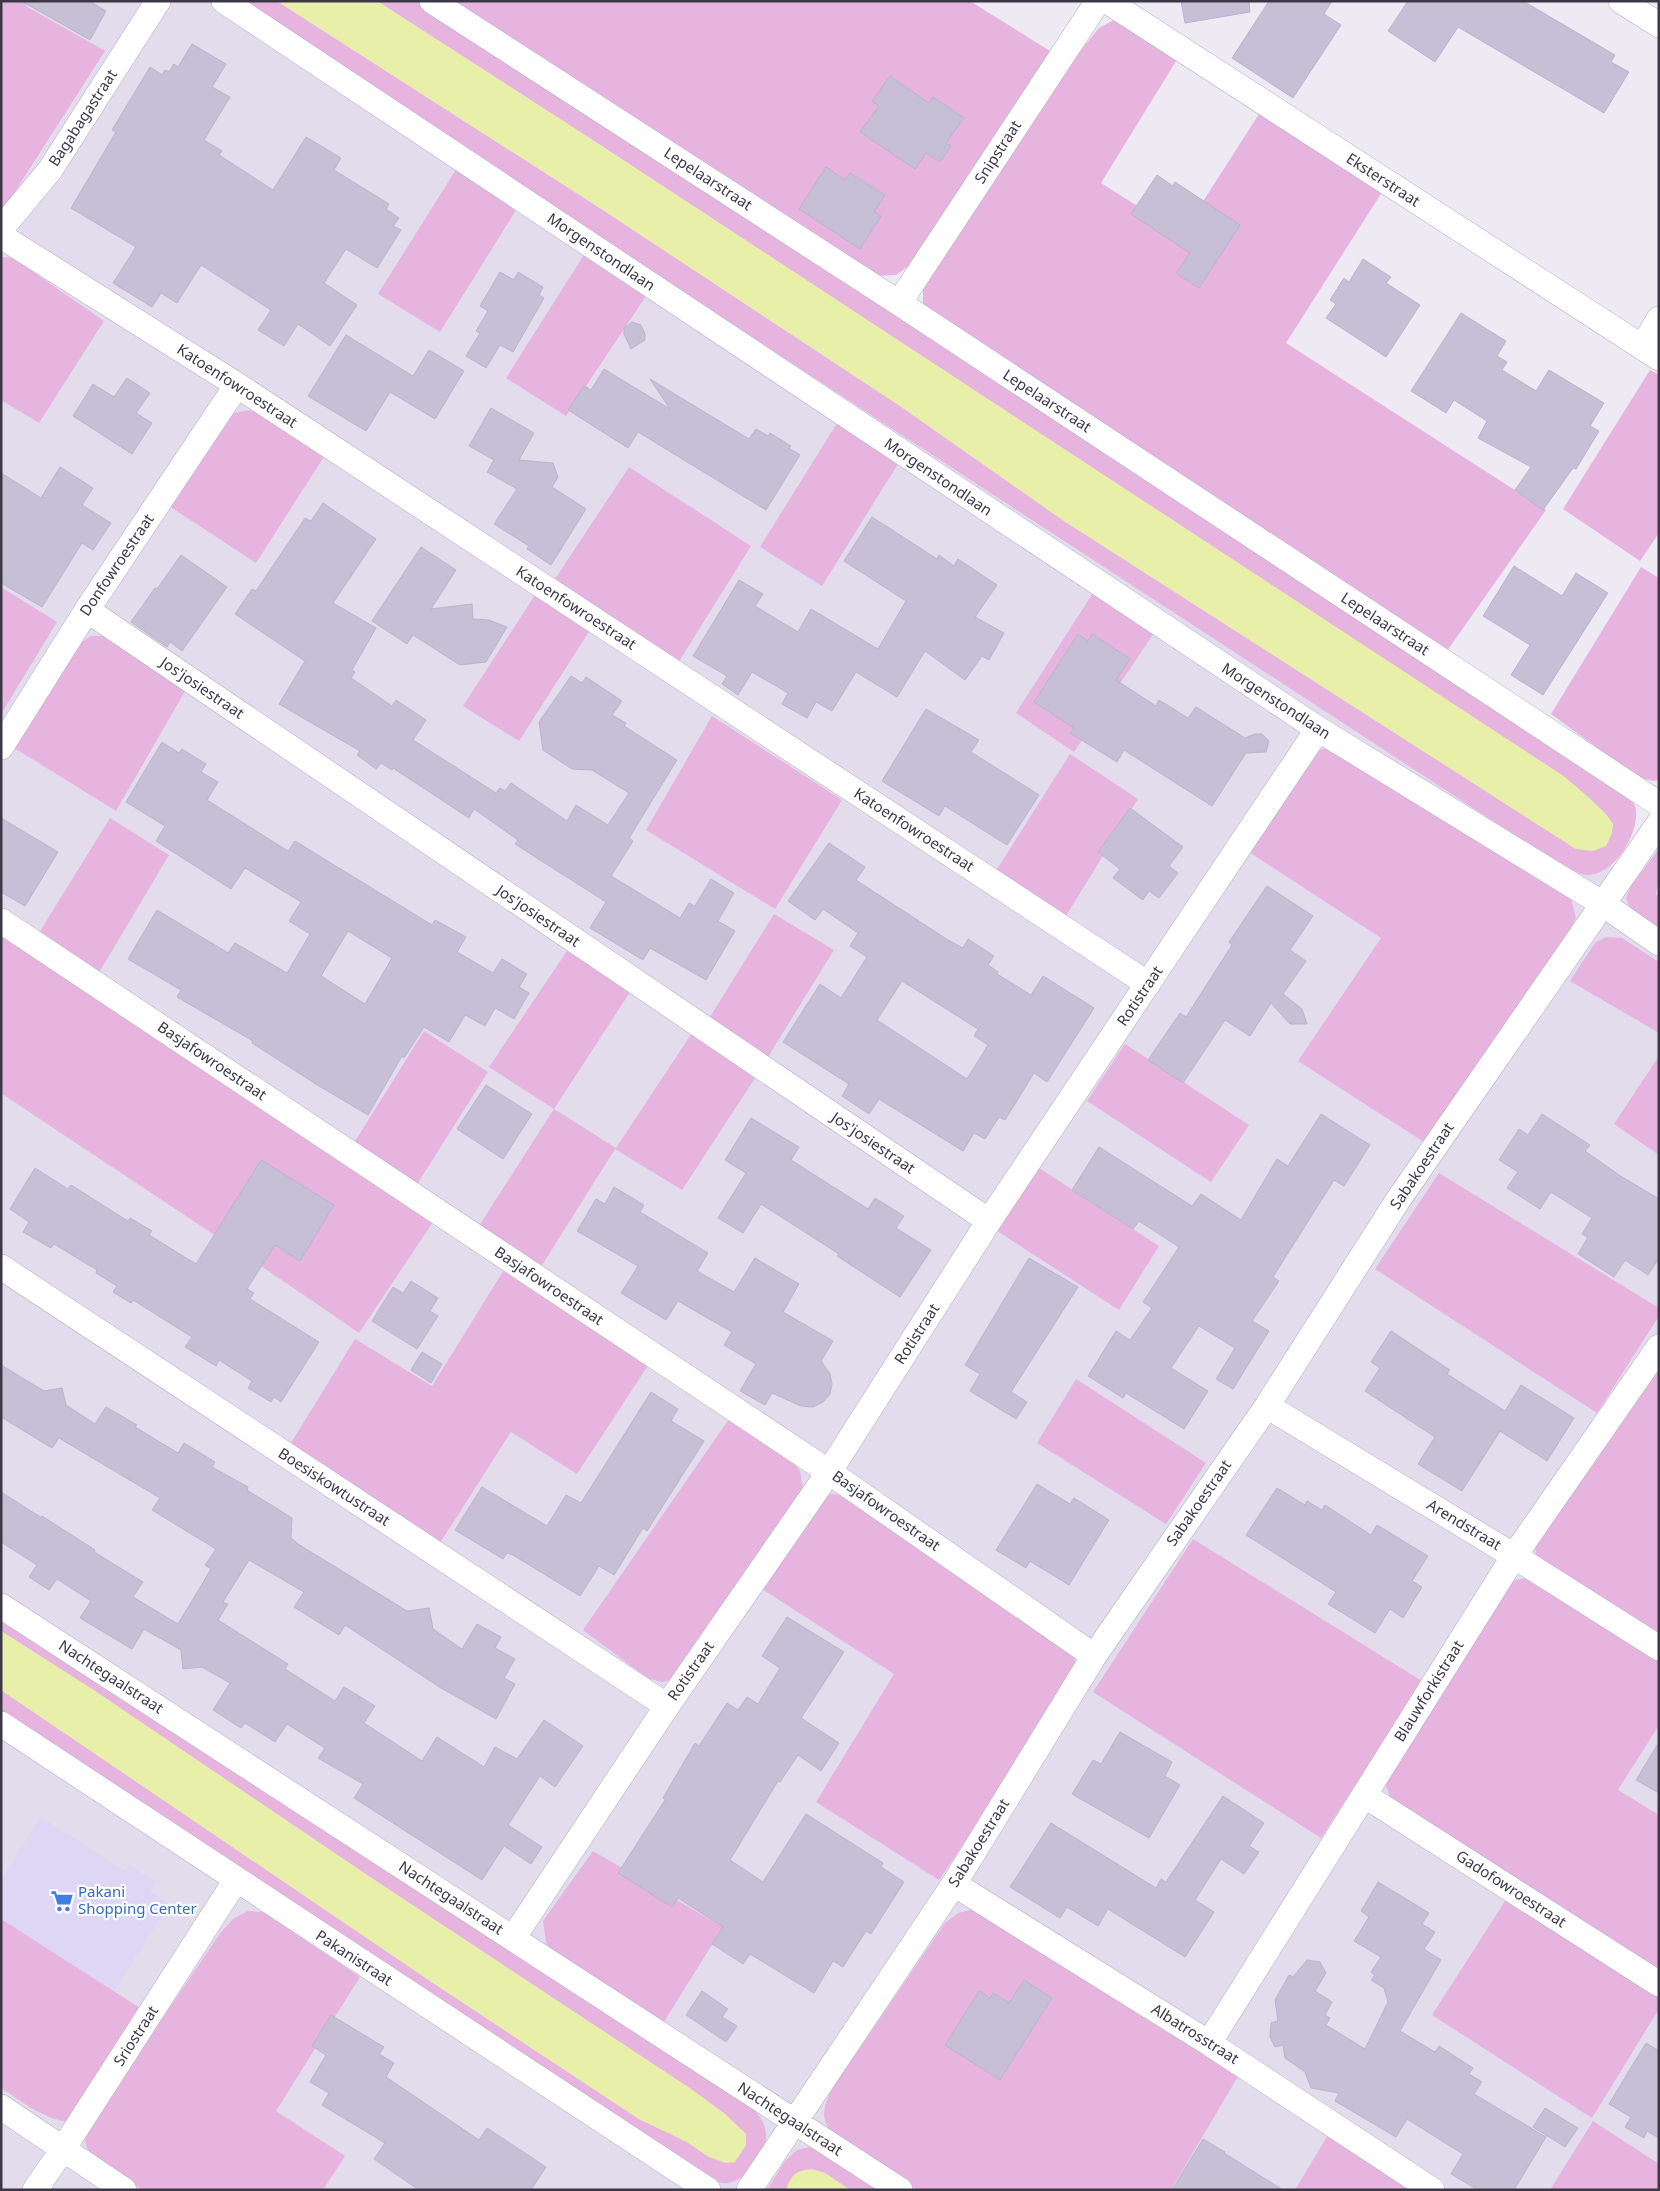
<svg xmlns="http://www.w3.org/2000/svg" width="1660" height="2191" viewBox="0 0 1660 2191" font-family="'Noto Sans',sans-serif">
	<rect width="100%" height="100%" fill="#eeeaf4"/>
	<path fill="#e2dcec" d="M1,1h275l1383,896v1293h-1658z"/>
	<path fill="#ded6f5" d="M41,1817l84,54 4,-6 27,17 -6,10 19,12 -57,90 -111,-68v-46z"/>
	<path fill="#e7b4e0" d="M1,1h27l-2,5 79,45 -98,153 -6,6z
		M237,1h40l326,209 297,196 164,115 512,328 35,-13 2,-12 -8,-11 -41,-36 -970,-636 -217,-140h41l1188,774c7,7 26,22 29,31 7,24 -20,69 -47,69 -8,0 -19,-7 -26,-9z
		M450,1h520l80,50 -139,213 -15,11 -20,1z
		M1116,19l62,39 -77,125 81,51 79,-123 123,78 -98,154 260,167 -99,141 -513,-335 -11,-13v-16l147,-224 29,-35z
		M457,168l61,39 -78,125 -62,-38z
		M587,250l63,40 -84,126 -60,-38z
		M1,257l12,1 91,63 -65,102 -38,-23z
		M1650,370l9,5v158l-19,28 -77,-52z
		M249,410l16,5 60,40 -69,108 -87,-57 55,-84 10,-9z
		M839,420l62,39 -79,127 -62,-39z
		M629,467l122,79 -73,117 -123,-84z
		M1641,567l18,11v202l-6,1 -16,-4 -86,-63z
		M1,587l56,35 -56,92z
		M1096,588l62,39 -84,125 -58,-39z
		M537,592l55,35 -73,114 -56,-35z
		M91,636h12l11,4 74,46 -72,125 -105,-65 64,-100z
		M712,716l130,84 -67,109 -129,-79z
		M1334,745l236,150 6,23 -11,20 -138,206 -129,-83 83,-123 -132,-86 71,-102z
		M1070,754l68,45 -74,120 -70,-45z
		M110,818l59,37 -72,121 -60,-40z
		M1659,848v31l-3,15 3,3v39l-28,-25 -5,-13 5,-12z
		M774,914l60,36 -68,110 -58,-40z
		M1,933l432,289 -74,111c-118,-82 -239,-160 -358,-240z
		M1606,937l16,1 37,24v71l-89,-52 25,-38z
		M567,951l63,41 -76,117 62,39 76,-115 65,42 -75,115 -67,-41 -76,121 -62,-41 77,-120 -65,-42z
		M424,1031l64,41 -72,114 -62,-43z
		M1125,1044l124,81 -38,57 -124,-81z
		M1659,1056v99l-45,-31z
		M1033,1164l126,82 -40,64 -128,-83z
		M1439,1173l220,135v8l-62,97 -222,-144z
		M504,1270l145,94 -72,110 -66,-42 -71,111 -149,-100 64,-104 77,47z
		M1659,1357v283l-123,-84 -1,-14z
		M1076,1379l130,84 -40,61 -129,-81z
		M729,1419l61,39 10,13 4,24 -128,183 -14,4 -15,-4 -64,-48z
		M830,1494l13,1 228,152c6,16 5,25 -1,40l-131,193 -123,-78 78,-128 -132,-85 62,-89z
		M1193,1539l229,142 -101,157 -228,-146z
		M1527,1578l132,79v68l-41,65 41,25v156l-269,-174 -4,-12v-12l119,-187 11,-6z
		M1,1617l751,491c6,6 11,12 13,20 6,22 -16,52 -38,55 -6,1 -13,-2 -19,-3l-707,-465v-25l432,293 206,136 48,23 22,15 37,-23 -21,-20 -34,-25 -324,-214 -275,-186 -91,-58z
		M593,1851l130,76 -61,98 -115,-77 -4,-27z
		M1509,1895l150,100v14l-67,109 -160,-103z
		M974,1909l266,164 -69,117h-253l-84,-55c-14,-16 -11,-24 -4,-43l115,-169 13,-10z
		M248,1911l16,1 96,65 -84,134 69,45 -22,34h-180l-46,-30 -9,-9 -3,-10 3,-13 133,-196 12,-13z
		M1,1919l139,89 -71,114c-26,-3 -46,-20 -68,-34z
		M1593,2121l66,43v26h-109z
		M1328,2135l83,55h-116z
		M809,2147l16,2 63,41h-38l-25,-17 -34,6 -5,11h-19l18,-29 12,-11z"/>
	<path fill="#e8efa8" d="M277,1h100l217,140 971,636c10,9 44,36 47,47 2,7 -3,16 -6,22l-13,5 -17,-2 -512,-328 -164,-115 -297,-196z
		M1,1631l91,58 275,186 324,214 34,25 21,20v11l-11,17 -9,1 -17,-6 -22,-15 -48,-23 -206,-136 -432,-293z
		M812,2169l13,4 25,17h-64c6,-16 9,-19 26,-21z"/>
	<path fill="#c6bfd6" stroke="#bcb3d0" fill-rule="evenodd" d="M21,1h68l17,10 -16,29z
		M1181,1h68l1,11 -65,11z
		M1269,1h63l-8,13 17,11 -48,73 -61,-40z
		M1408,1h115l92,54 -4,7 18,10 -25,41 -146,-86 -23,35 -47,-31z
		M192,44l34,20 -14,23 18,10 -26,43 18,11 -3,4 54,35 33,-53 35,21 -7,12 55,34 -3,5 13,9 -6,8 8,4 -24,38 -31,-19 -22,34 33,22 -27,41 -32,-22 -14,22 -26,-16 13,-20 -70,-45 -24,38 -16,-10 -9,14 -39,-24 23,-36 -65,-39 45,-76 -4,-2 38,-63 12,8 3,-5 4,2 5,-8 4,3z
		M890,76l39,27 4,-6 31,21 -18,25 5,3 -11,16 -14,-9 -11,16 -55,-37 19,-26 -7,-5z
		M826,167l19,13 5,-7 35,22 -11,17 7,4 -21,33 -61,-40z
		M1157,175l16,11 2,-4 65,43 -41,63 -23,-15 14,-20 -59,-39z
		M1363,259l28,18 -5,6 34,22 -34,52 -60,-39 10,-14 -6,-4 14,-22 5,4z
		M500,272l14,8 4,-8 25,15 -4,8 5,3 -31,54 -13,-7 -14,23 -20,-12 14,-23 -4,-2 12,-20 -8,-5z
		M1461,313l45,28 -9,15 10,6 -5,8 34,21 13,-21 55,33 -14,23 9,5 -23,38 -3,-1 -30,42 -28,-20 16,-23 -53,-29 9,-17 -33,-21 -8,13 -35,-22z
		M632,322l9,3 4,9v6l-14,9 -7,-15v-6z
		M346,335l67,41 16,-26 35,21 -29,48 -45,-27 -24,39 -58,-35z
		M604,369l66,40 -20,-30 99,60 7,-10 12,7 2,-3 21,13 -2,2 11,7 -34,55 -128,-78 -10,16 -60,-38 16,-24 7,4z
		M127,378l23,15 -14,20 16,10 -20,31 -59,-38 20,-32 21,13z
		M491,408l43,25 -15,27 34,3 5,14 -6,10 34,22 -35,56 -24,-16 2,-3 -35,-22 23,-35 -30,-17 7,-12 -25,-14z
		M60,467l33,21 -11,17 29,18 -18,27 -11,-7 -40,64 -41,-24v-110l40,25z
		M323,503l53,36 -43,64 43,25 -24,42 3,2 -4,6 41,28 4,-6 30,20 -13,20 83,53 4,-5 5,3 6,-8 56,38 9,-16 32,20 21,-32 -37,-23 -20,-1 -29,-19 -4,-28 32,-46 11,7 4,-6 36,24 -10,14 14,8 -2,3 53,34 -48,78 4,3 -22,35 69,42 9,-15 6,3 16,-27 23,14 -16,28 17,10 -29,49 -56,-32 -7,12 -53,-32 16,-26 -91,-58 3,-4 -44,-31 -5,9 -76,-50 -1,2 -11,-7 -5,6 -19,-14 3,-4 -81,-47 26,-43 -70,-47 17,-25 4,2 49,-73 6,3z
		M872,517l65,42 2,-4 15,11 4,-7 39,26 -22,32 29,16 -15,27 -7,-4 -17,24 -40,-29 -28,46 -41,-25 -24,39 -16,-9 -9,16 -25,-14 6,-11 -36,-21 -14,23 -16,-11 5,-8 -34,-20 46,-76 24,14 -8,12 43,26 13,-23 67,40 28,-48 -62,-40z
		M421,547l35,23 -25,39 41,-5 1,15 16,1 18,7 -21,35 -26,3 -47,-30 -6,9 -35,-23z
		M181,555l46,32 -45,64 -12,-9 -3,5 -36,-25 24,-34 2,1z
		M1514,566l48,30 14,-23 32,20 -65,102 -32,-20 19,-30 -47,-29z
		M1078,634l10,7 4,-7 38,25 -14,21 40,26 3,-6 29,18 8,-11 49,31 10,-4h7l7,7 -3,11 -20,1 -34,53 -88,-56 -7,12 -47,-29 4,-5 -40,-26z
		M926,709l53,31 -8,12 68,43 -32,50 -62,-39 -6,10 -57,-35z
		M162,742l17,11 3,-4 24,15 -5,8 17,10 -11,18 81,51 7,-10 137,84 3,-5 31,17 -9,15 36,21 9,-14 25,15 -8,13 10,6 -15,26 -19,-11 -10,18 -20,-11 -16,27 -25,-15 -20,31 -2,-2 -34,59 -49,-29 -67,-43 1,-2 -76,-44 4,-7 -53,-31 29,-49 71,43 7,-10 52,30 23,-39 -21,-13 12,-19 -56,-34 -14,21 -75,-48 9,-15 -39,-24zM348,931l44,27 -27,46 -44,-28z
		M1130,808l53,39 -14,19 9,7 -19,25 -10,-7 -6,9 -30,-22 7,-9 -22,-17z
		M1,818l57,34 -33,54 -24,-14z
		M829,843l36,24 -9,13 92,60 15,8 5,-9 26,17 -6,9 10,7 -1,2 34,21 12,-19 51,32 -47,74 -13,-9 -29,47 -6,-3 -14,22 -11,-6 -11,18 -84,-52 -10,15 -27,-18 7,-12 -66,-42 37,-58 21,14 26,-41 -17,-11 8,-13 -35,-24 -8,11 -27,-19zM902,981l76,48 -4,7 14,9 -21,34 -90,-59z
		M1267,886l46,30 -23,34 16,11 -23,33 19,15 5,15h-17l-19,-21 -21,33 -25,-16 -42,63 -35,-23 32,-47 6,4 46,-72 -3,-3z
		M486,1085l46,29 -29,45 -46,-30z
		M1321,1114l49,31 -26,41 -10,-6 -61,97 6,4 -27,40 17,10 -36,58 -17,-10 19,-31 -36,-22 -28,42 37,23 -24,38 -58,-36 -3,5 -35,-22 28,-45 14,9 22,-32 -9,-6 36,-55 -40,-26 -6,8 -61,-39 27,-43 93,59 9,-12 40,26 36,-61 11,7z
		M1542,1114l48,31 -5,6 34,24 40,24v59l-11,17 -23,-15 -11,17 -36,-23 10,-17 -6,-3 10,-16 -41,-26 -11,17 -33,-21 11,-16 -19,-12 20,-31 9,6z
		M751,1118l48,29 -8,13 77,49 7,-11 29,18 -8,12 35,22 -31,47 -63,-41 2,-2 -78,-50 -18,29 -25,-15 28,-45 -21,-13z
		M261,1160l73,45 -34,56 -25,-16 -28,44 7,4 -4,6 69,43 -38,60 -7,-5 -3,5 -23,-14 4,-7 -33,-21 -3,6 -31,-19 7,-10 -59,-37 -2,3 -18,-11 4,-6 -21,-13 1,-3 -43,-26 -3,4 -28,-16 6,-10 -19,-13 25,-41 33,21 3,-4 57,36 2,-3 22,13 -3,4 47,29z
		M614,1187l30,18 -4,7 68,41 -11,18 37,21 21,-34 44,26 -16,28 50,29 -12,20 9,13 2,10 -2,10 -7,8 -10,5 -12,-1 -29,-13 -7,12 -25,-14 16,-27 -32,-19 8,-13 -54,-31 -12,19 -45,-27 17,-27 -61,-35 19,-32 9,5z
		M1029,1258l49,29 -67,105 16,10 -11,17 -46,-28 10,-17 -15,-9z
		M411,1281l27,17 -8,13 8,5 -21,33 -45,-28 21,-34 10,6z
		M1391,1331l59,39 -3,4 58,37 16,-26 53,33 -27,43 -47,-30 -38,60 -44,-27 17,-27 -70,-46 15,-23 -9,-6z
		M422,1352l20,12 -11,19 -20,-13z
		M1,1365l43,26 18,-3 4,17 29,19 11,-17 31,18 -2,2 43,26 6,-10 31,19 -3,5 36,20 -1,3 45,28 -1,20 7,6 109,67 22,-3 4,21 29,20 15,-25 24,13 -6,11 20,11 -11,19 11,6 -19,35 -55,-31 -96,-63 -6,10 -45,-28 10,-15 -55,-32 -26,42 5,2 -10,16 70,44 -3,5 50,32 9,-14 31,19 -11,17 58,38 15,-24 47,30 11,-20 22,12 27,-39 39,26 -28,41 -15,-11 -32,49 34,22 -11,17 -27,-18 -22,34 -128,-82 9,-14 -45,-26 7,-10 -38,-24 -12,18 -30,-19 -4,5 -28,-18 17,-27 -28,-16 -19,2 -2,-19 -37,-21 -12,20 -52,-31 11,-17 -34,-22 -8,11 -20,-13 8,-12 -36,-23v-50l41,26v-2l53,34 -1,2 49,30 -10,15 45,27 33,-55 -6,-4 11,-16 -64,-39 8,-12 -101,-60 -7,10 -51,-31z
		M651,1392l27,17 -7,12 33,20 -57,90 -4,-3 -29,47 -15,-9 -19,30 -67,-41 -6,-2 -4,6 -48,-29 27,-43 65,39 19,-31 15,8z
		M1037,1484l33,20 4,-6 35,22 -40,65 -39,-24 -4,7 -30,-18z
		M1277,1488l28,17 2,-4 15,9 3,-5 46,30 6,-10 51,31 -16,25 10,6 -19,31 -13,-9 -15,24 -47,-29 8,-12 -90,-57z
		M787,1617l57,35 -43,66 38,25 -18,28 -23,-16 -18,27 -2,-1 -48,79 33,22 43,-68 77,49 -2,4 23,15 -33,52 -5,-3 -23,36 -10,-6 -19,32 -64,-39 -7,10 -31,-20 11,-17 -45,-29 -6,9 -54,-34 47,-73 -2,-2 32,-55 4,3 28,-43 11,7 9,-13 11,7 22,-36 -18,-12z
		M1120,1732l52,30 -7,14 15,9 -31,53 -77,-44 21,-34 8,4z
		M1659,1742v51l-23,-13z
		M1223,1796l41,27 -15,23 10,6 -15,22 -23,-15 -26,41 19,12 -29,45 -77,-48 -10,17 -31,-19 -7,11 -50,-31 41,-64 105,65 5,-9 5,3z
		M1378,1882l51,31 -7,11 13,8 -11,17 17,11 -41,71 35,21 4,-6 34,22 -4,6 13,8 -8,12 72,43 -32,53h-36l-27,-16 12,-20 -56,-35 -11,18 -61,-36 4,-8 -28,-5 -6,-16 -20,-14 -2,-13 -8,2 -5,-10 1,-14 7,-2 -3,-21 14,-25 4,2 14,-17 13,2 6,11 -11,18 17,11 -7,13 5,3 -4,7 39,24 23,-47 -4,-14 -13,-8 4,-5 -4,-3 10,-15 -27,-16 15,-24 -8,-6z
		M1024,1980l28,18 -52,82 -55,-35 34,-54 11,7 3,-5 16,10z
		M702,1991l26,18 -6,8 15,9 -11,16 -40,-27z
		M331,2015l53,32 -5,7 15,9 -8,14 93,63 8,-12 59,39 -15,23h-112l-45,-31 11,-16 -63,-38 7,-12 -19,-11 16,-27 -14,-9z
		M1646,2043l13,8v87l-12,-7 -3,7 -19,-11 6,-10 -22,-13z
		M1545,2108l33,20 -13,19 -32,-20z
		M1203,2139l22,13 -1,1 59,37h-111z"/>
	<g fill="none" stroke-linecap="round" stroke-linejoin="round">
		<defs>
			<path id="street" d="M224,1l1094,728 285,175 56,39
				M432,1l467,302 760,501
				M1107,1l552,357
				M1621,1l38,24
				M1,229l49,-59 108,-169
				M1,236l236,149 911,599
				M899,303l199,-302
				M1642,347l17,-28
				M87,610l902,611
				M1,747l86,-137 150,-225
				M1,921l828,551 265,184
				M1,1267l666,439
				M1267,1406l247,150 145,92
				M1,1606l899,584
				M1,1724l707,466
				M1364,1795l295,189
				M954,1884l255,159 223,147
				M513,1938l154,-232 162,-234 160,-251 329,-492
				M1209,2043l305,-487 145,-209
				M1,2107l123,83
				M35,2190l28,-41 173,-269
				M749,2190l205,-306 140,-228 173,-250 131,-206 261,-377"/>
		</defs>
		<use href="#street" stroke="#b3acc0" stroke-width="26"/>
		<use href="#street" stroke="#fff" stroke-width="25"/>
	</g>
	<defs>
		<symbol id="supermarket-bare" viewBox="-9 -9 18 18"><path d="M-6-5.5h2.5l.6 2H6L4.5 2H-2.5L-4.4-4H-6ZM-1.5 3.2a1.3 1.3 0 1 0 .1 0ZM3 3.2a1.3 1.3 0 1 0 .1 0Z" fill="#3f7fe0" stroke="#fff" stroke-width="2.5" paint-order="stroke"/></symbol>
	</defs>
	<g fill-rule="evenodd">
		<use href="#supermarket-bare" x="46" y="1885" width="32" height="32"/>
	</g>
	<g text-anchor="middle" stroke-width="4.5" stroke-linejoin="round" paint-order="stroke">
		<g font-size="15" fill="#3d3848" stroke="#fff">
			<text transform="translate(83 118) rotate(-57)" y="5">Bagabagastraat</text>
			<text transform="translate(998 152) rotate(-57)" y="5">Snipstraat</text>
			<text transform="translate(708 179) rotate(33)" y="5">Lepelaarstraat</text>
			<text transform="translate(1383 180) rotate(33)" y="5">Eksterstraat</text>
			<text transform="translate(601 252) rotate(34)" y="5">Morgenstondlaan</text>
			<text transform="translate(237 386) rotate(33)" y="5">Katoenfowroestraat</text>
			<text transform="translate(1047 401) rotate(33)" y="5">Lepelaarstraat</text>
			<text transform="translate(938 477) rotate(34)" y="5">Morgenstondlaan</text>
			<text transform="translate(117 565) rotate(-56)" y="5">Donfowroestraat</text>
			<text transform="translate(576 608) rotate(33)" y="5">Katoenfowroestraat</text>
			<text transform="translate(1385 624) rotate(33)" y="5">Lepelaarstraat</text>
			<text transform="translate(202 688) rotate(34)" y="5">Jos'josiestraat</text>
			<text transform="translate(1276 701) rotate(33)" y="5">Morgenstondlaan</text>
			<text transform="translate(914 830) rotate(33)" y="5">Katoenfowroestraat</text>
			<text transform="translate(538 916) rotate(34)" y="5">Jos'josiestraat</text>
			<text transform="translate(1140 996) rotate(-56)" y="5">Rotistraat</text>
			<text transform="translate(212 1061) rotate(34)" y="5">Basjafowroestraat</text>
			<text transform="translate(873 1143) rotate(34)" y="5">Jos'josiestraat</text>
			<text transform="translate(1422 1166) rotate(-56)" y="5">Sabakoestraat</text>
			<text transform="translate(549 1286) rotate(34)" y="5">Basjafowroestraat</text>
			<text transform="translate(917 1334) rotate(-57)" y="5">Rotistraat</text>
			<text transform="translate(334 1487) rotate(33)" y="5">Boesiskowtustraat</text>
			<text transform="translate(1199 1503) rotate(-55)" y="5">Sabakoestraat</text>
			<text transform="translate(886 1511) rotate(35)" y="5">Basjafowroestraat</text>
			<text transform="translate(1464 1525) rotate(31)" y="5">Arendstraat</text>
			<text transform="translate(691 1671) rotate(-55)" y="5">Rotistraat</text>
			<text transform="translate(111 1677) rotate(33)" y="5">Nachtegaalstraat</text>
			<text transform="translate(1429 1691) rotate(-58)" y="5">Blauwforkistraat</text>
			<text transform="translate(979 1843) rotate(-58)" y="5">Sabakoestraat</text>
			<text transform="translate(1511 1889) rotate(33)" y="5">Gadofowroestraat</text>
			<text transform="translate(451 1898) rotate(33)" y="5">Nachtegaalstraat</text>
			<text transform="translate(354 1958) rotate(33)" y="5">Pakanistraat</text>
			<text transform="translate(1195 2034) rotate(32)" y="5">Albatrosstraat</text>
			<text transform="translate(136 2036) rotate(-57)" y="5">Sriostraat</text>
			<text transform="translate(790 2119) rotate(33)" y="5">Nachtegaalstraat</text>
		</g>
		<g font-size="15" fill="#366cbe" stroke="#fff" text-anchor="start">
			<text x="78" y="1897">Pakani<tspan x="78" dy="17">Shopping Center</tspan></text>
		</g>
	</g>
	<rect width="1660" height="2191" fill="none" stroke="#3d3848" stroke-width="5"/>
</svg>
